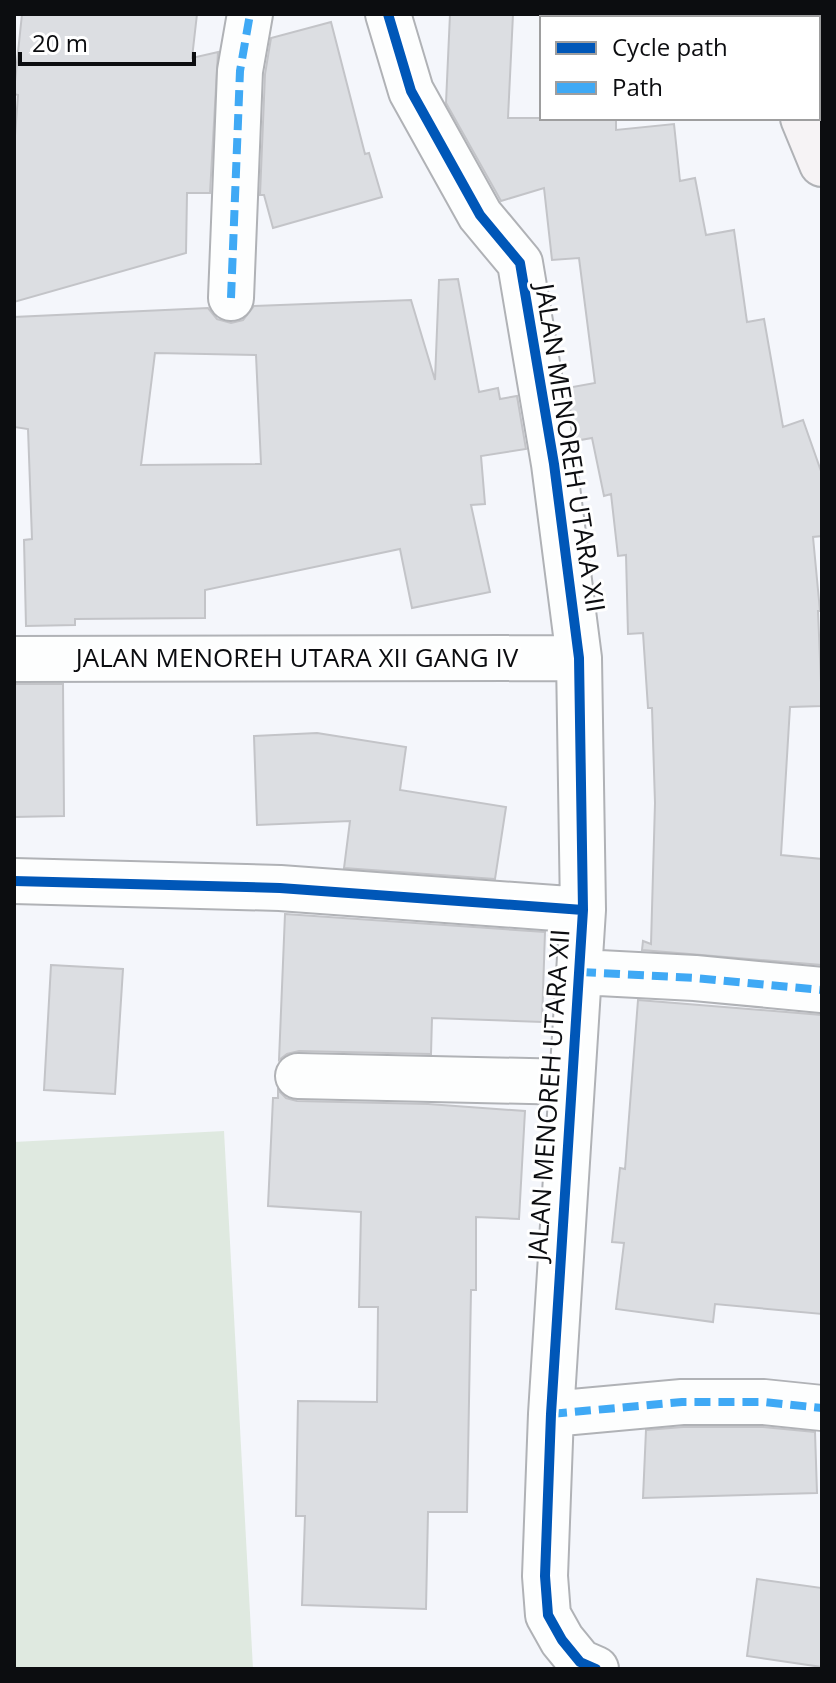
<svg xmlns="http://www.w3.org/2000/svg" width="836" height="1683" viewBox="0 0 836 1683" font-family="'Open Sans',sans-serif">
	<rect width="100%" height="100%" fill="#f4f6fb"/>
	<path fill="#dfe9e0" d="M224,1131l29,538h-239v-527z"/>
	<path fill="#dcdee2" stroke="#c3c4c8" stroke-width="2" fill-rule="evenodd" d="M22,14h175l-5,44 26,-6 -8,141h-23l-1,60 -172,49v-153l4,-54 -4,-1v-3z
		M450,14h63l-5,104h108v12l58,-6 6,57 15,-3 11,57 28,-5 13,92 17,-3 19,108 20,-7 19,54v62l-9,1 7,74h-2l4,95 -32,1 -9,148 41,4v106l-180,-15 1,-9 8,3 4,-141 -3,-95h-4l-5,-75 -15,1 -2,-79 -8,1 -7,-62 -7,2 -12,-58 -17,3 -8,-53 28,-5 -16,-125 -27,2 -8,-72 -43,13 -55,-98z
		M331,22l34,132 4,-1 13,44 -109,31 -9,-33h-4l5,-121 6,-36z
		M458,279l21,113 19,-4 2,11 17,-3 9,53 -45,7 4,48 -14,1 19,87 -78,16 -12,-59 -195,41v28l-130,1v6l-49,1 -2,-86 8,-1 -4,-110 -14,-2v-110l194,-9 9,11 14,4 12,-3 11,-14 157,-6 24,80 4,-100zM155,353l101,2 5,109 -120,1z
		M14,684h49l1,132 -50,1z
		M317,733l89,14 -6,43 106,17 -11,72 -151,-11 6,-47 -93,4 -3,-89z
		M285,914l260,18 -3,90 -110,-4 -1,36 -132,-3 -12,3 -8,6z
		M51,965l72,4 -8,125 -71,-4z
		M638,1000l184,15v299l-107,-10 -2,18 -97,-13 8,-66 -12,-1 8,-74 5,1z
		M278,1090l8,8 11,3 131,3 97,7 -6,108 -43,-2v73h-5l-4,222h-39l-2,97 -124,-4 3,-89h-9l2,-115 79,1 1,-95h-19l2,-95 -93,-6 5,-108h5z
		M683,1427h80l52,5 2,61 -174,5 3,-68z
		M757,1579l65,9v79l-75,-11z"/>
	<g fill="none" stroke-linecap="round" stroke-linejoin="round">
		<defs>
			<path id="minor" d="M388,14l23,77 69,124 40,48 34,201 25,194 4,252 -32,504 -6,162 3,39 14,25 18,22 16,7
				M231,298l9,-227 10,-57
				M14,659l565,-1
				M14,881l266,7 303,22
				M580,972l115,6 127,12
				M298,1076l274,6
				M551,1414l131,-12h82l58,6"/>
			<path id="secondary" d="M761,14l1,4
				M803,118l19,46"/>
		</defs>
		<use href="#minor" stroke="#b0b2b6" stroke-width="48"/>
		<use href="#secondary" stroke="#b0b2b6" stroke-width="48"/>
		<use href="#minor" stroke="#fdfefe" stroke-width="44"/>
		<use href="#secondary" stroke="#f6f3f5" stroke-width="44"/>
		<path stroke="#3fa9f5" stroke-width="8" stroke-dasharray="16 8" stroke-linecap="butt" d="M231,298l9,-227 10,-57
			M580,972l115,6 127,12
			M551,1414l131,-12h82l58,6"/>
		<defs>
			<path id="cycleway" d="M388,14l23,77 69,124 40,48 34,201 25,194 4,252 -32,504 -6,162 3,39 14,25 18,22 16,7
				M14,881l266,7 303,22"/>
		</defs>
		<use href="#cycleway" stroke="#fff" stroke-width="15"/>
		<use href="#cycleway" stroke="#0057b8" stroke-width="10"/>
	</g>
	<g text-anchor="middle" stroke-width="6" stroke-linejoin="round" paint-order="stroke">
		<g font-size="26" fill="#0c0d10" stroke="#fff">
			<text transform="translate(570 448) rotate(81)" y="9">JALAN MENOREH UTARA XII</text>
			<text x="297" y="667">JALAN MENOREH UTARA XII GANG IV</text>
			<text transform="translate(549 1095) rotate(-86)" y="9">JALAN MENOREH UTARA XII</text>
		</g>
	</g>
	<rect width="836" height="1683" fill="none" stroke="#0c0d10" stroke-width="32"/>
	<rect x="540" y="16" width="280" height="104" fill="#ffffff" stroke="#9e9e9f" stroke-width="2"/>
	<rect x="556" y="42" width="40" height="12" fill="#0057b8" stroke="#9e9e9f" stroke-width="2"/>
	<text x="612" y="56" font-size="24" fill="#0c0d10">Cycle path</text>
	<rect x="556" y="82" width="40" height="12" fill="#3fa9f5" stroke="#9e9e9f" stroke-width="2"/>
	<text x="612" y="96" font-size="24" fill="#0c0d10">Path</text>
	<path d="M20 52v12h174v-12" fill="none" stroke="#0c0d10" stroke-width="4"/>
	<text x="32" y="52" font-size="24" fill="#0c0d10" stroke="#ffffff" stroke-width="6" paint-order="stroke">20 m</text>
</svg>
